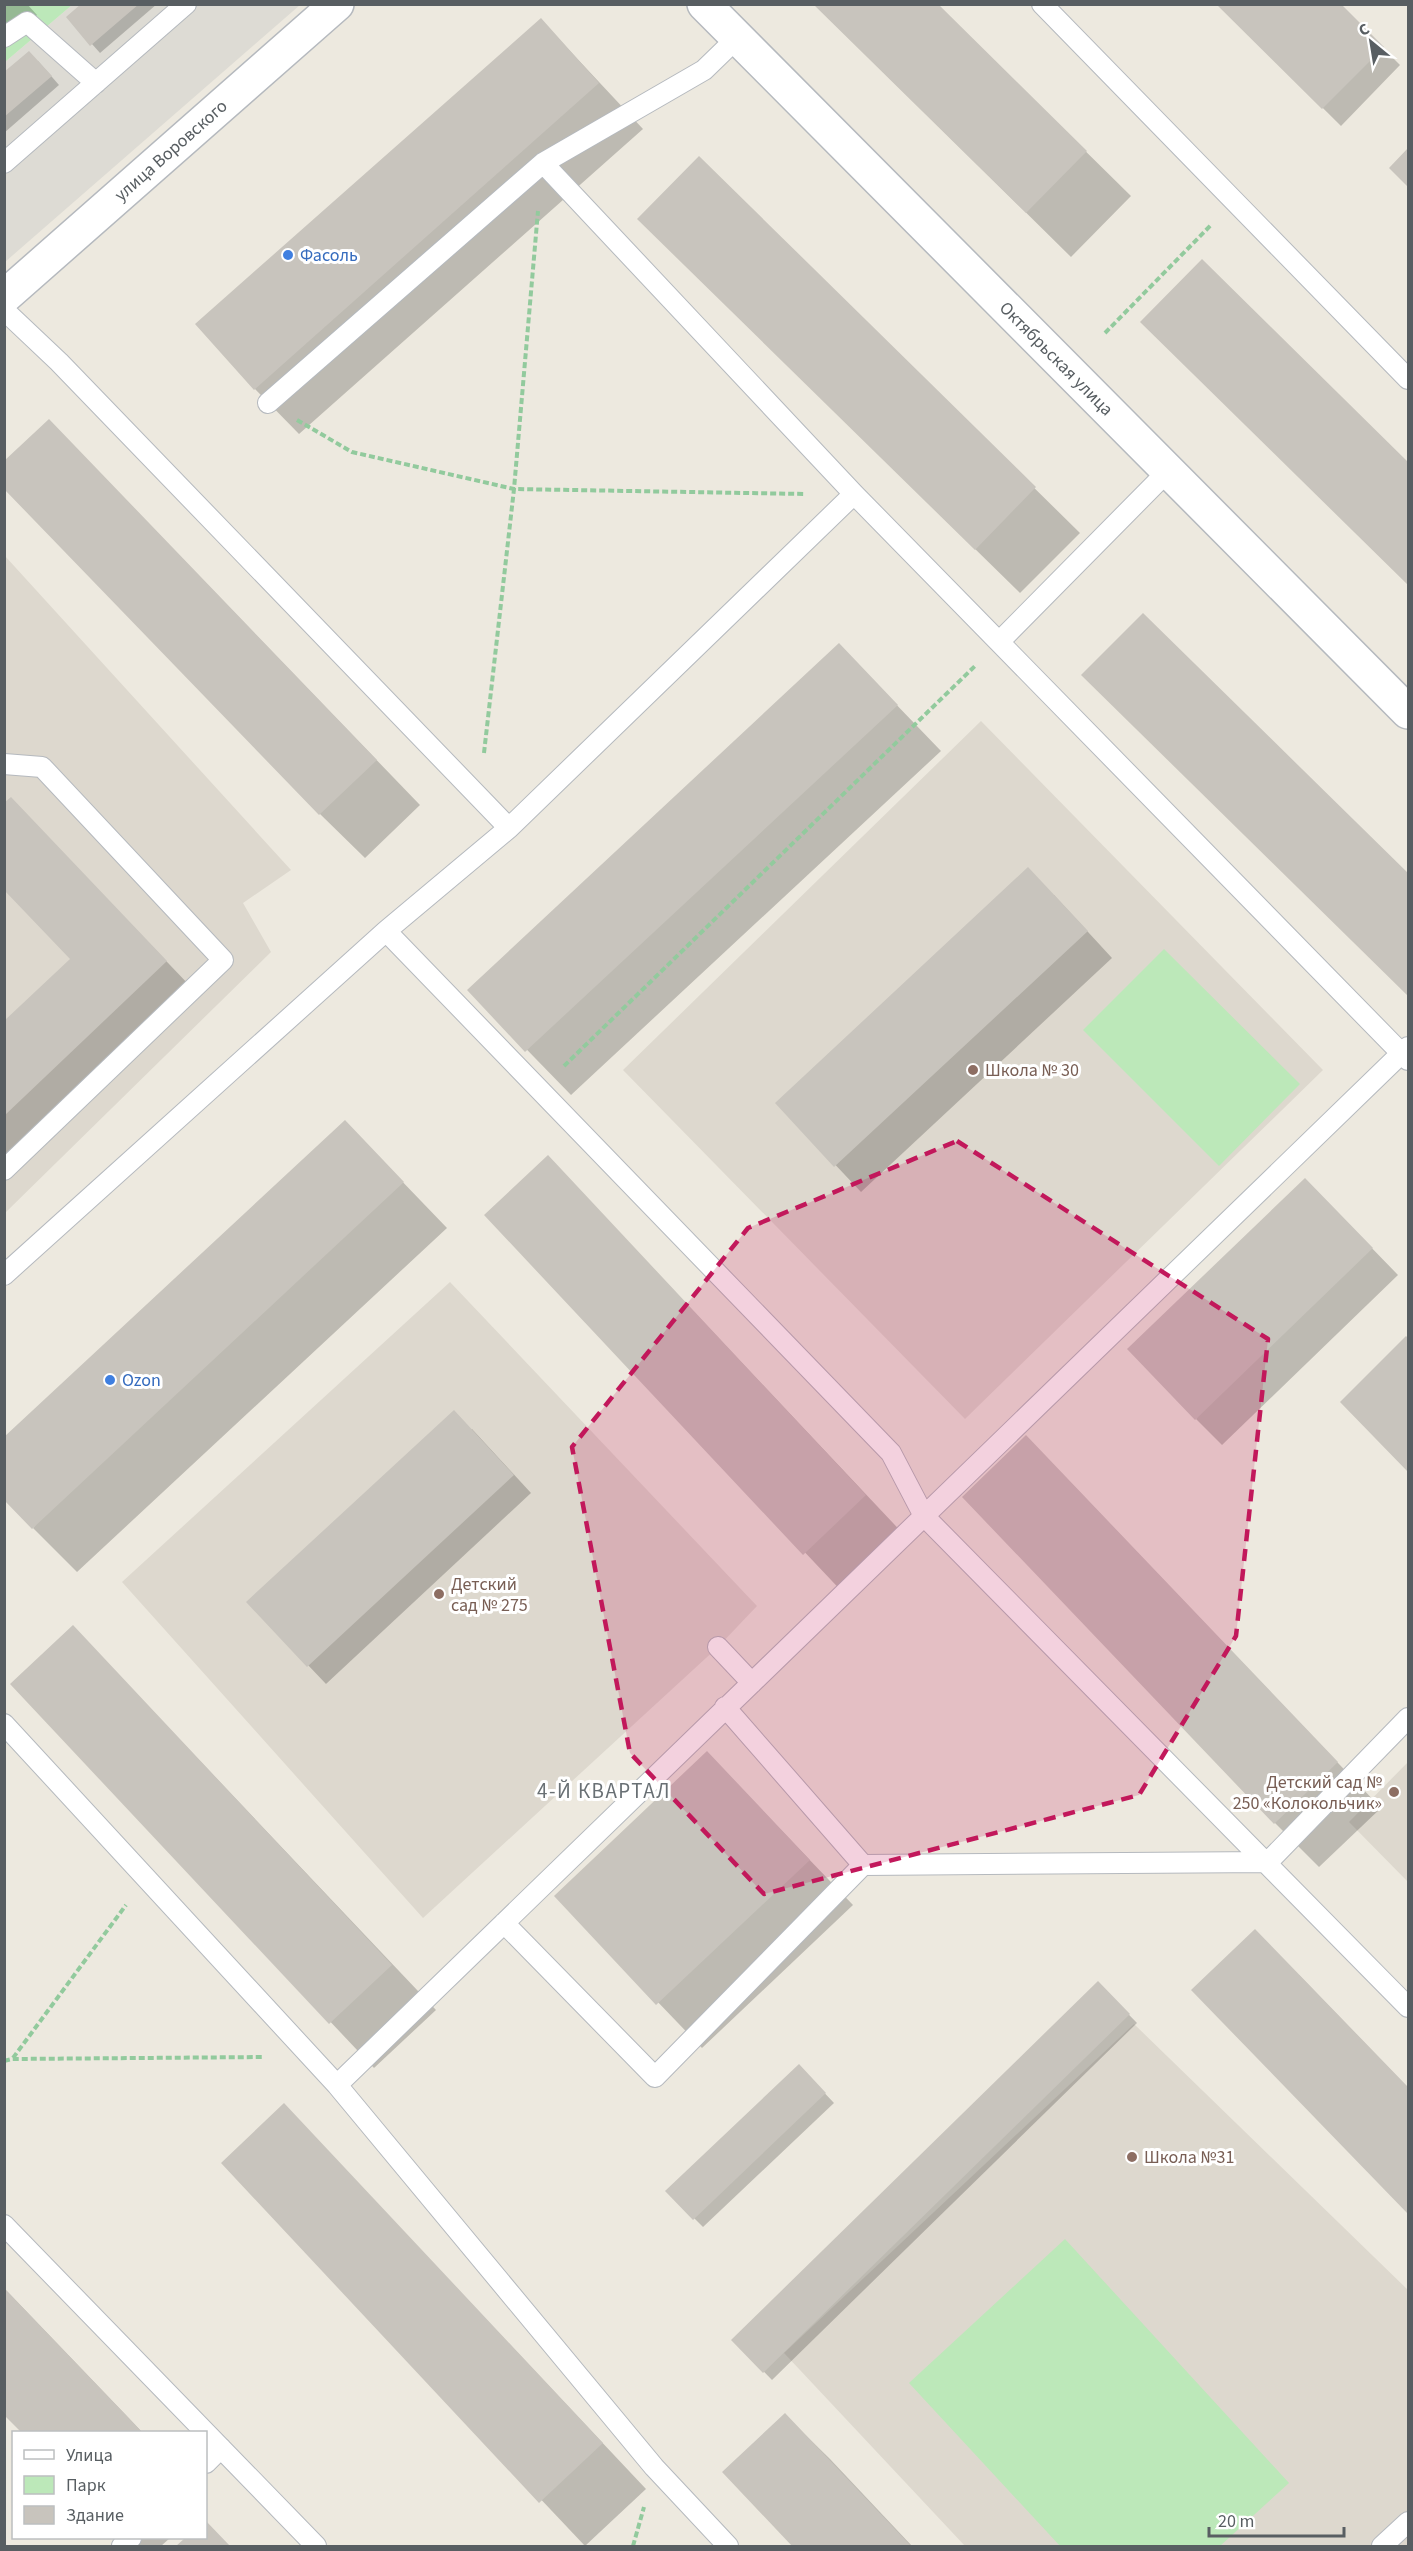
<svg xmlns="http://www.w3.org/2000/svg" width="1413" height="2551" viewBox="0 0 1413 2551" font-family="'Source Sans 3',sans-serif">
	<rect width="100%" height="100%" fill="#ede9df"/>
	<path fill="#dddbd4" d="M72,5h228l-295,257v-200z"/>
	<path fill="#ddd8ce" d="M5,556l286,314 -48,33 28,49 -266,261z
		M981,721l342,349 -358,349 -342,-349z
		M450,1282l307,324 -39,41 -295,271 -301,-336z
		M1408,1762v120l-59,-60z
		M1134,2024l274,266v256h-443l-181,-193z"/>
	<path fill="#bce8b9" d="M5,5h67l-67,57z
		M1164,949l136,135 -81,82 -136,-136z
		M1065,2239l224,244 -69,63h-160l-151,-163z"/>
	<path fill="#0003" d="M4,4h23l10,11 -33,31z
		M84,4h73l-57,49 -32,-36z
		M814,4h122l195,192 -60,61z
		M1218,4h121l61,61 -59,61z
		M541,20l102,109 -344,305 -44,-45 -58,-64z
		M38,61l21,24 -55,48v-59z
		M699,158l381,375 -60,60 -337,-330z
		M1202,261l206,203v120l-221,-218z
		M93,466l327,339 -55,53 -45,-44z
		M1143,615l265,260v119l-280,-275z
		M839,645l102,106 -370,344 -102,-105z
		M36,825l156,163 -188,179v-144l68,-64z
		M1054,895l58,63 -251,234 -84,-89z
		M345,1122l102,106 -370,344 -44,-44z
		M548,1157l362,384 -61,58 -363,-384z
		M1331,1206l67,69 -176,170 -26,-26z
		M1406,1338l2,2v130l-66,-68z
		M472,1429l59,64 -205,191 -78,-82z
		M1070,1482l311,326 -62,59 -44,-44z
		M73,1627l363,383 -62,58 -362,-384z
		M707,1753l146,152 -151,143 -146,-152z
		M1299,1975l109,113v124l-215,-222z
		M1098,1983l39,40 -365,357 -39,-40z
		M799,2066l35,37 -131,124 -36,-36z
		M284,2105l362,384 -61,57 -362,-383z
		M4,2288l138,144h-119l-19,-19z
		M785,2415l45,44 82,87h-118l-70,-74z
		M206,2523l23,23h-51l9,-8h19z
		M124,2538h46l-9,8h-28z"/>
	<path fill="#c8c4bd" d="M81,4h58l-49,42 -24,-29z
		M813,4h125l149,147 -61,62z
		M1216,4h125l43,43 -62,62z
		M541,18l58,65 -345,307 -59,-66z
		M29,51l23,25 -48,41v-45z
		M1408,148v39l-19,-19z
		M699,156l337,331 -61,63 -338,-331z
		M1202,259l206,203v123l-268,-263z
		M49,419l328,341 -58,55 -315,-326v-28z
		M1143,613l265,260v123l-327,-321z
		M839,643l59,62 -373,347 -58,-62z
		M11,797l156,164 -163,155v-95l66,-62 -66,-69v-87z
		M1028,867l60,64 -254,236 -59,-64z
		M345,1120l59,62 -372,347 -28,-29v-63z
		M548,1155l318,340 -63,60 -319,-340z
		M1305,1178l68,70 -178,172 -68,-71z
		M1406,1336l2,2v134l-68,-70z
		M454,1410l60,65 -207,192 -61,-65z
		M1026,1435l312,327 -64,62 -312,-327z
		M73,1625l319,340 -63,59 -319,-340z
		M707,1751l103,109 -154,145 -102,-109z
		M1255,1929l153,158v127l-217,-224z
		M1098,1981l32,33 -367,359 -32,-33z
		M799,2064l27,29 -133,127 -28,-29z
		M284,2103l319,340 -64,60 -318,-340z
		M4,2288l122,127 16,17h-121l-17,-17z
		M785,2413l126,133h-119l-70,-74z
		M206,2521l24,25h-54l9,-8h21z"/>
	<g fill="none" stroke-linecap="round" stroke-linejoin="round">
		<defs>
			<path id="service" d="M1042,4l366,375
				M4,37l23,-15 69,61
				M4,163l182,-159
				M543,163l311,331 145,148 169,-171
				M4,310l55,52 450,466
				M268,403l275,-240 161,-93 33,-32
				M999,642l409,418
				M4,764l38,3 181,193 -219,210
				M386,931l505,522 33,63 484,491
				M4,1275l382,-344 123,-103 345,-334
				M718,1647l34,36
				M4,1724l333,361 317,382 74,79
				M863,1865l405,-3 140,-144
				M504,1923l151,154 208,-212 -138,-158
				M337,2085l1071,-1038
				M4,2225l312,321
				M206,2463l15,-15
				M122,2546l9,-8
				M1382,2546l26,-24"/>
			<g id="minor">
				<path id="s1" d="M704,4l704,708"/>
			</g>
			<g id="tertiary">
				<path id="s2" d="M4,297l333,-293"/>
			</g>
		</defs>
		<use href="#service" stroke="#b5b9be" stroke-width="22"/>
		<use href="#minor" stroke="#b5b9be" stroke-width="36"/>
		<use href="#tertiary" stroke="#b5b9be" stroke-width="36"/>
		<path stroke="#92ca9d" stroke-width="4" stroke-dasharray="6 3" stroke-linecap="butt" d="M1105,333l107,-109
			M297,420l55,32 162,37 291,5
			M484,753l30,-264 24,-278
			M564,1066l412,-401
			M13,2058l113,-153
			M4,2061l8,-2 252,-2
			M633,2546l11,-39"/>
		<use href="#service" stroke="#fff" stroke-width="20"/>
		<use href="#minor" stroke="#fff" stroke-width="33"/>
		<use href="#tertiary" stroke="#fff" stroke-width="33"/>
	</g>
	<path fill="#c2185b" fill-opacity="0.2" stroke="#c2185b" stroke-width="4.5" stroke-dasharray="12 8" stroke-linejoin="round" d="M957,1141l311,198 -32,297 -97,159 -375,99 -134,-141 -58,-306 176,-219z"/>
	<g fill="#3f7fe0" stroke="#fff" stroke-width="2">
		<circle cx="288" cy="255" r="6"/>
		<circle cx="110" cy="1380" r="6"/>
	</g>
	<g fill="#8d6e63" stroke="#fff" stroke-width="2">
		<circle cx="973" cy="1070" r="6"/>
		<circle cx="439" cy="1594" r="6"/>
		<circle cx="1394" cy="1792" r="6"/>
		<circle cx="1132" cy="2157" r="6"/>
	</g>
	<g text-anchor="middle" stroke-width="6" stroke-linejoin="round" paint-order="stroke">
		<g font-size="18" fill="#585e62" stroke="#fff">
			<text dy="6" stroke="none"><textPath href="#s2" startOffset="222">улица Воровского</textPath></text>
			<text dy="6" stroke="none"><textPath href="#s1" startOffset="500">Октябрьская улица</textPath></text>
		</g>
		<g font-size="18" fill="#366cbe" stroke="#fff" text-anchor="start">
			<text x="300" y="261">Фасоль</text>
			<text x="122" y="1386">Ozon</text>
		</g>
		<g font-size="18" fill="#785e54" stroke="#fff" text-anchor="start">
			<text x="985" y="1076">Школа № 30</text>
			<text x="451" y="1590">Детский<tspan x="451" dy="21">сад № 275</tspan></text>
			<text x="1382" y="1788" text-anchor="end">Детский сад №<tspan x="1382" dy="21">250 «Колокольчик»</tspan></text>
			<text x="1144" y="2163">Школа №31</text>
		</g>
		<g font-size="21" letter-spacing="1.5" fill="#697074" stroke="#fff">
			<text x="604" y="1798">4-Й КВАРТАЛ</text>
		</g>
	</g>
	<rect width="1413" height="2551" fill="none" stroke="#585e62" stroke-width="12"/>
	<rect x="12" y="2431" width="195" height="108" fill="#ffffff" stroke="#bcbfc0" stroke-width="1.5"/>
	<rect x="24" y="2450" width="30" height="9" fill="#ffffff" stroke="#bcbfc0" stroke-width="1.5"/>
	<text x="66" y="2461" font-size="18" fill="#585e62">Улица</text>
	<rect x="24" y="2476" width="30" height="18" fill="#bce8b9" stroke="#bcbfc0" stroke-width="1.5"/>
	<text x="66" y="2491" font-size="18" fill="#585e62">Парк</text>
	<rect x="24" y="2506" width="30" height="18" fill="#c8c4bd" stroke="#bcbfc0" stroke-width="1.5"/>
	<text x="66" y="2521" font-size="18" fill="#585e62">Здание</text>
	<g transform="translate(1371 42) rotate(330)" stroke="#ffffff" stroke-width="4.5" paint-order="stroke">
	<path d="M0-4.5L10 22L0 15L-10 22Z" fill="#585e62"/>
	<text y="-9" font-size="16" font-weight="bold" text-anchor="middle" fill="#585e62">С</text>
	</g>
	<path d="M1209 2527v9h135v-9" fill="none" stroke="#585e62" stroke-width="3"/>
	<text x="1218" y="2527" font-size="18" fill="#585e62" stroke="#ffffff" stroke-width="4.5" paint-order="stroke">20 m</text>
</svg>
